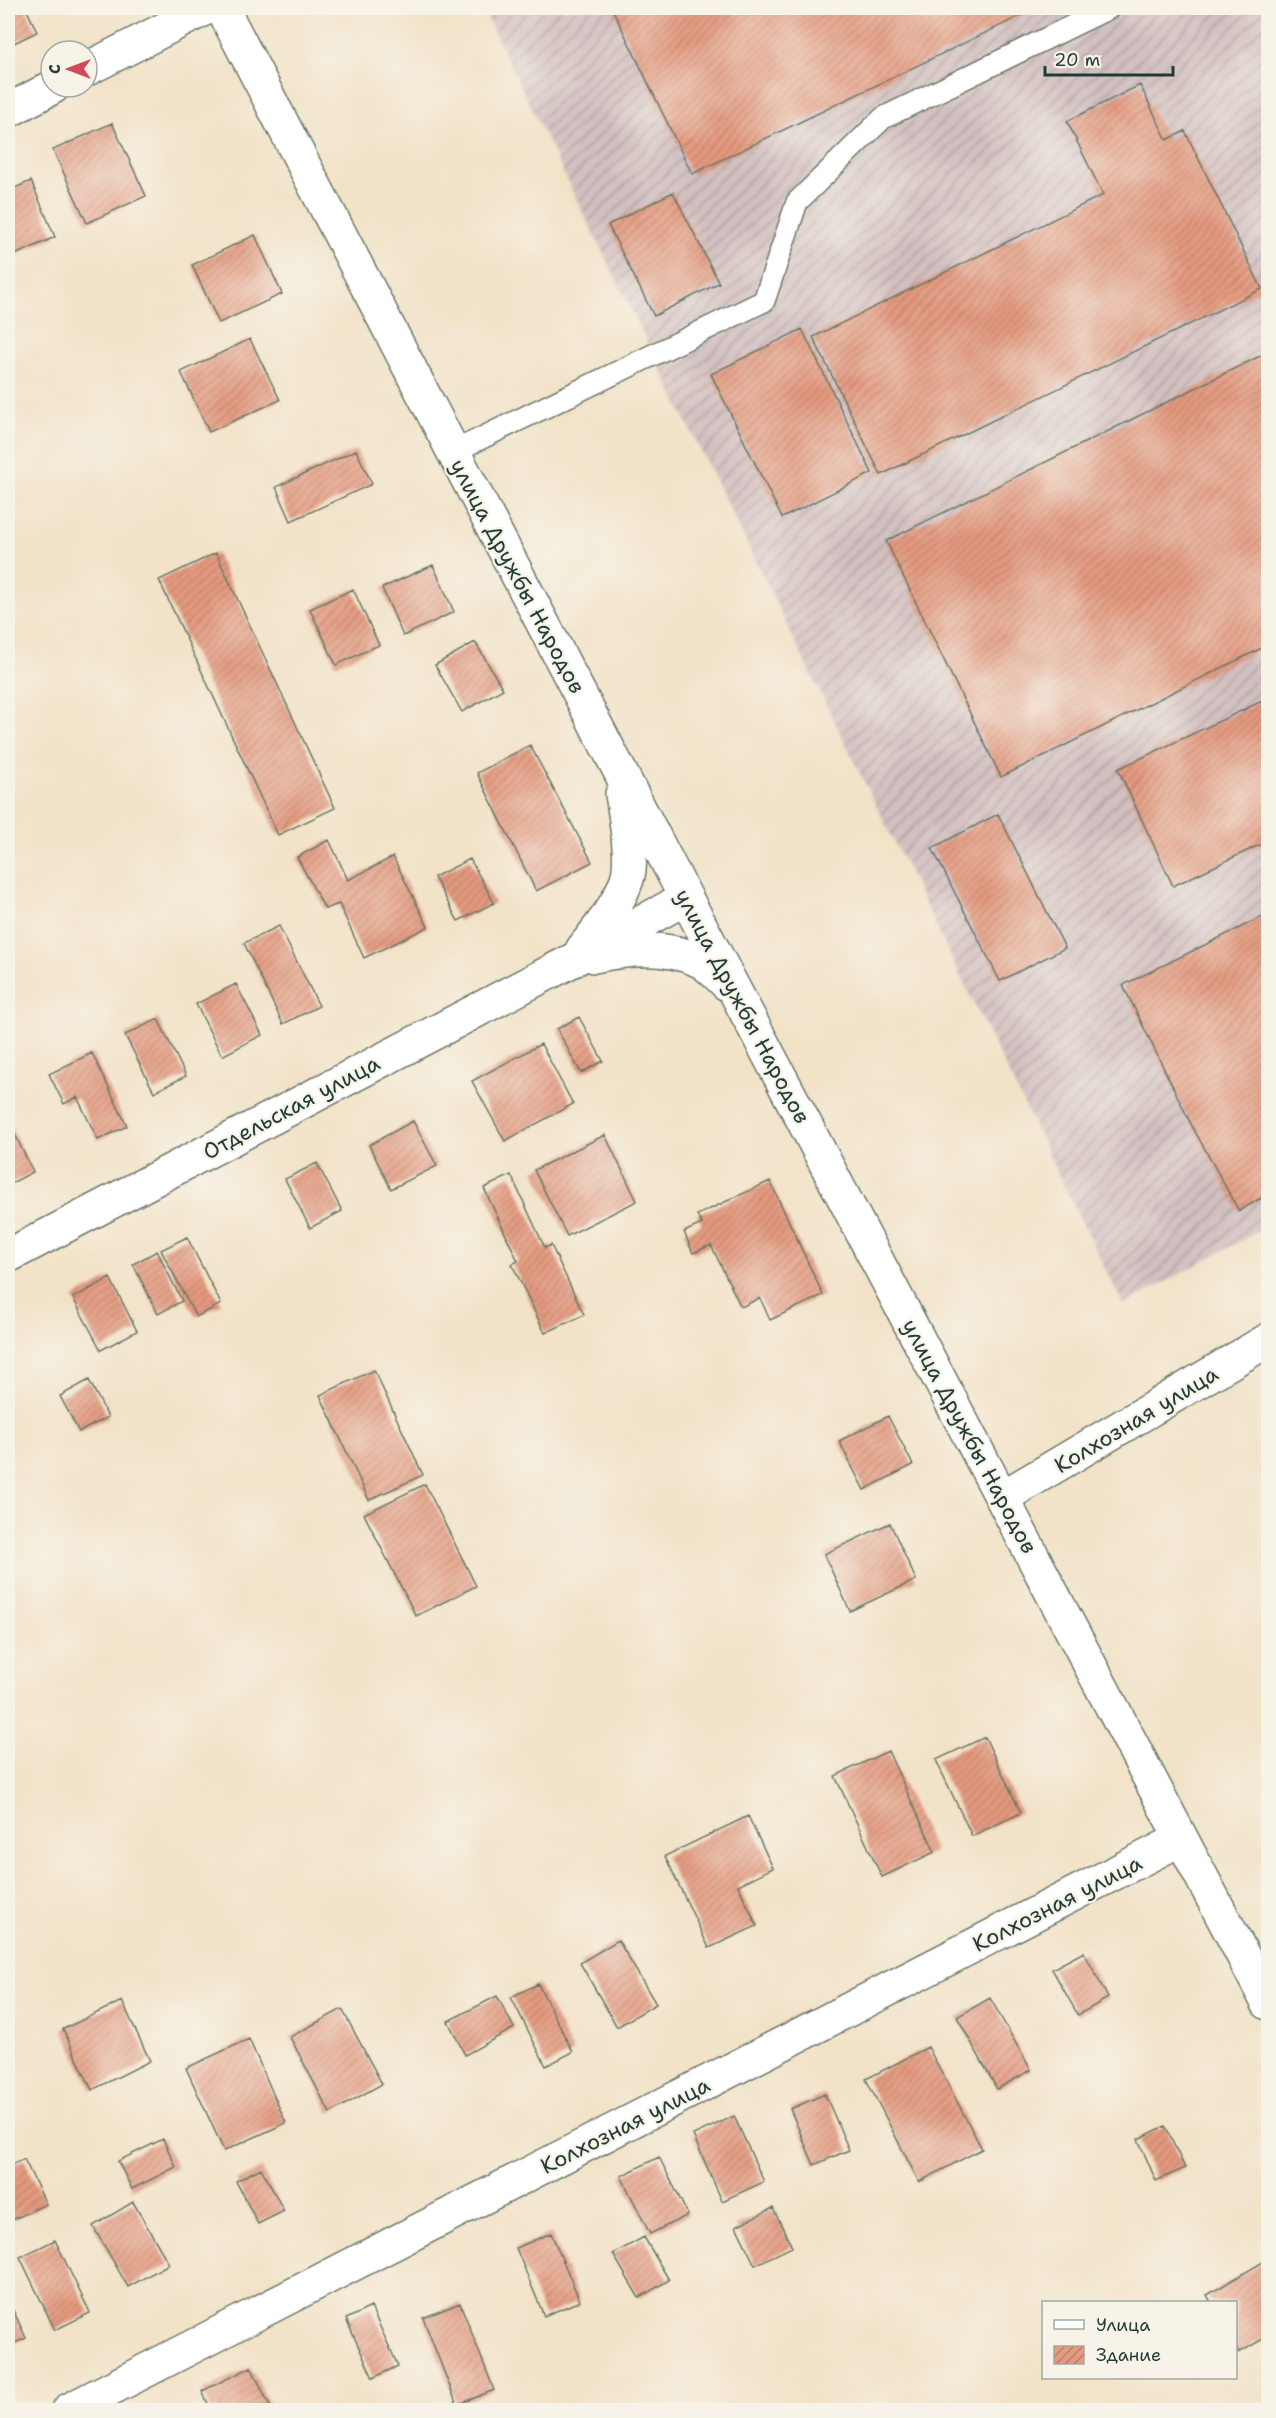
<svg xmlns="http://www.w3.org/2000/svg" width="1276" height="2418" viewBox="0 0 1276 2418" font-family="'Shantell Sans',sans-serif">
	<defs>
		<pattern id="industrial-furrows" width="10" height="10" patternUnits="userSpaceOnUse" patternTransform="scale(1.5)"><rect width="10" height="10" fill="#d2bfc0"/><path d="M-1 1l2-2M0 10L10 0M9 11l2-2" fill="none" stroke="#aa9c9d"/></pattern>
		<pattern id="building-hatch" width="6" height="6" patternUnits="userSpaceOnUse" patternTransform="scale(1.5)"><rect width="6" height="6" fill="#e59a7f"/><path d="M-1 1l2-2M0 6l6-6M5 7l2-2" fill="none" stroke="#b97f69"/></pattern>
	</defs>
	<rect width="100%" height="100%" fill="#f7f3e8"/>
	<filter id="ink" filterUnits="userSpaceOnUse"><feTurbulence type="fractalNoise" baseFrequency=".0167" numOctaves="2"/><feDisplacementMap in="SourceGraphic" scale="12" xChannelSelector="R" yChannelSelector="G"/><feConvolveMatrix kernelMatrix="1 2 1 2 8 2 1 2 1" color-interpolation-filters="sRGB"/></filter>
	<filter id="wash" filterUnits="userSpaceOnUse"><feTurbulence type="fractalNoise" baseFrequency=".008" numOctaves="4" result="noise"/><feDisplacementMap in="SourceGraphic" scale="24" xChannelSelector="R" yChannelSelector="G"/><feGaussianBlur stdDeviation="1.35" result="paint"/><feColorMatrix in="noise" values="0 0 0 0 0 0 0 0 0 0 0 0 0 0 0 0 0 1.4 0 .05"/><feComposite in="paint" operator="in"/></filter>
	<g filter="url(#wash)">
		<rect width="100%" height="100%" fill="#f2e2c7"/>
		<path fill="url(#industrial-furrows)" d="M482,8h786v1218l-145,79z"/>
		<g id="blocks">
			<path fill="url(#building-hatch)" d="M8,8h18l11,24 -29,14z
				M612,8h425l-345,166z
				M1140,85l27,55 18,-9 77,158 -381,186 -68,-138 290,-142 -36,-74z
				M112,123l34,73 -59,27 -34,-73z
				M31,181l24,56 -40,18 -7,-18v-46z
				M673,192l46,91 -65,33 -46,-91z
				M255,235l27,59 -63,29 -27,-58z
				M802,329l70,144 -90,45 -71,-144z
				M250,339l30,61 -71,32 -28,-60z
				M1268,352v293l-267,132 -115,-236z
				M356,450l16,34 -81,37 -15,-34z
				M216,553l119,255 -57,27 -119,-255z
				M433,565l21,47 -51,24 -21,-48z
				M353,589l26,56 -43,20 -26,-56z
				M475,642l28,47 -41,23 -27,-47z
				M1262,701l6,12v128l-95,45 -55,-117z
				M530,745l62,117 -56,29 -59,-118z
				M998,814l67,134 -65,33 -68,-133z
				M329,840l19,40 45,-23 35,70 -64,31 -25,-54 -14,5 -28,-52z
				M470,859l24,44 -36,18 -24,-44z
				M1268,914v280l-29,17 -47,-85 -69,-141z
				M279,926l40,80 -36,18 -39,-81z
				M236,984l26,51 -40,21 -26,-52z
				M579,1017l24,44 -22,12 -24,-44z
				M158,1019l28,57 -32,16 -29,-57z
				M541,1044l32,60 -68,37 -33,-60z
				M92,1053l35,73 -29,14 -21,-43 -13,7 -15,-30z
				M8,1120l25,52 -25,13z
				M413,1121l24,45 -46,23 -22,-44z
				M605,1135l32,66 -70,35 -33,-66z
				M317,1163l25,48 -32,17 -25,-49z
				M511,1175l34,73 6,-3 33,70 -39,18 -33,-69 6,-3 -34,-73z
				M770,1181l53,114 -53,25 -10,-22 -19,9 -30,-62 -18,8 -9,-21 18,-8 -5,-9z
				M187,1237l34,67 -25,13 -35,-67z
				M157,1251l25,50 -24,13 -25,-50z
				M110,1278l27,53 -36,19 -28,-52z
				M374,1370l49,105 -54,25 -49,-105z
				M89,1380l19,37 -29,15 -19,-36z
				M888,1416l25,49 -49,25 -25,-49z
				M425,1484l51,102 -60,30 -52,-102z
				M890,1523l26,57 -66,31 -26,-57z
				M985,1737l36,76 -49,23 -36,-76z
				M888,1751l47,101 -53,25 -47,-101z
				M748,1816l25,52 -35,17 19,41 -48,22 -44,-92z
				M618,1940l38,64 -39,23 -37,-64z
				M1084,1952l24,46 -30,17 -26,-46z
				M538,1984l35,68 -27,14 -35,-69z
				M497,1996l17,32 -49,27 -17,-34z
				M990,1998l41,72 -34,19 -40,-72z
				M122,2001l28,60 -58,29 -29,-61z
				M342,2009l40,75 -52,29 -40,-76z
				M249,2039l37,84 -62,28 -38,-83z
				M928,2047l54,102 -63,33 -53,-103z
				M825,2094l24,56 -35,15 -24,-56z
				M734,2116l30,66 -42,19 -29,-66z
				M1165,2126l20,42 -29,13 -18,-42z
				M163,2139l13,28 -44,22 -14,-28z
				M659,2157l29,58 -38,19 -29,-58z
				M24,2159l22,45 -38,18v-56z
				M261,2168l23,43 -26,13 -22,-43z
				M133,2202l36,62 -41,23 -35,-61z
				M773,2208l19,39 -37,18 -19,-39z
				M551,2233l29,68 -36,15 -28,-68z
				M644,2237l25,43 -30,18 -26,-44z
				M55,2240l35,73 -35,17 -35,-73z
				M1268,2259v77l-29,17 -3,-7v-44h-25l-4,-7z
				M8,2299l18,39 -18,8z
				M460,2303l34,87 -37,15 -34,-87z
				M371,2307l27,59 -25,12 -27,-59z
				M251,2367l21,43h-61l-9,-19z"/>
		</g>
	</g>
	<g filter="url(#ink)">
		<use href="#blocks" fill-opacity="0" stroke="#697767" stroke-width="1.5"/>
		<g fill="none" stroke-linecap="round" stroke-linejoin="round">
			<defs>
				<path id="service" d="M453,452l311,-151 33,-99 86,-84 226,-110"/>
				<path id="minor" d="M87,69l119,-61
					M8,111l45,-24
					M1003,1497l265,-157
					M69,2410l1112,-571"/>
				<path id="tertiary" d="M222,8l464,890 582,1105
					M582,950c17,-22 36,-44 45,-71 7,-20 -2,-64 -5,-85
					M594,956c34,-7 71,-11 104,4 10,4 20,16 29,24
					M8,1256l567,-297 111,-61"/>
			</defs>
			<use href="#service" stroke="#697767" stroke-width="24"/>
			<use href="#minor" stroke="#697767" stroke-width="36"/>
			<use href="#tertiary" stroke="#697767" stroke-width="36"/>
			<use href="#service" stroke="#fff" stroke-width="21"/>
			<use href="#minor" stroke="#fff" stroke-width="33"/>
			<use href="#tertiary" stroke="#fff" stroke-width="33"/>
		</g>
	</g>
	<g text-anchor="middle" stroke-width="4.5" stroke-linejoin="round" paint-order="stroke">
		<g font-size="22" fill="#1f3d34" stroke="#f7f3e8">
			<text transform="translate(518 576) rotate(62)" y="8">улица Дружбы Народов</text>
			<text transform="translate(743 1006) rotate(62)" y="8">улица Дружбы Народов</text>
			<text transform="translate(291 1107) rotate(-28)" y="8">Отдельская улица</text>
			<text transform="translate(1136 1419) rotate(-31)" y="8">Колхозная улица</text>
			<text transform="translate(970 1436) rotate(62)" y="8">улица Дружбы Народов</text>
			<text transform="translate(1057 1903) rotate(-27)" y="8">Колхозная улица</text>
			<text transform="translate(625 2125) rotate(-27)" y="8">Колхозная улица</text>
		</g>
	</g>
	<rect width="1276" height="2418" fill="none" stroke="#f7f3e8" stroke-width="30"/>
	<rect x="1042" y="2301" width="195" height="78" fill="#f7f3e8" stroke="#a1aaa0" stroke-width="1.5"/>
	<rect x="1054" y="2320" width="30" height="9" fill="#ffffff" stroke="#a1aaa0" stroke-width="1.5"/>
	<text x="1096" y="2331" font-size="18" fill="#1f3d34">Улица</text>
	<rect x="1054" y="2346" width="30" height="18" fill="url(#building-hatch)" stroke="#a1aaa0" stroke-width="1.5"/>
	<text x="1096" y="2361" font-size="18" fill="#1f3d34">Здание</text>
	<g transform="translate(69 69) rotate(270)"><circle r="28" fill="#f7f3e8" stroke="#a1aaa0" stroke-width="1.5"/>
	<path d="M0-4.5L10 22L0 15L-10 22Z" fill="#d1495b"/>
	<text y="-9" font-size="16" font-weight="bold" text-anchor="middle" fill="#1f3d34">С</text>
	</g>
	<path d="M1045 66v9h128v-9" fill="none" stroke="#1f3d34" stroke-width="3"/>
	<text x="1054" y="66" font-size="18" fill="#1f3d34" stroke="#f7f3e8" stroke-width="4.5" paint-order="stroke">20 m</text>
</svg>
